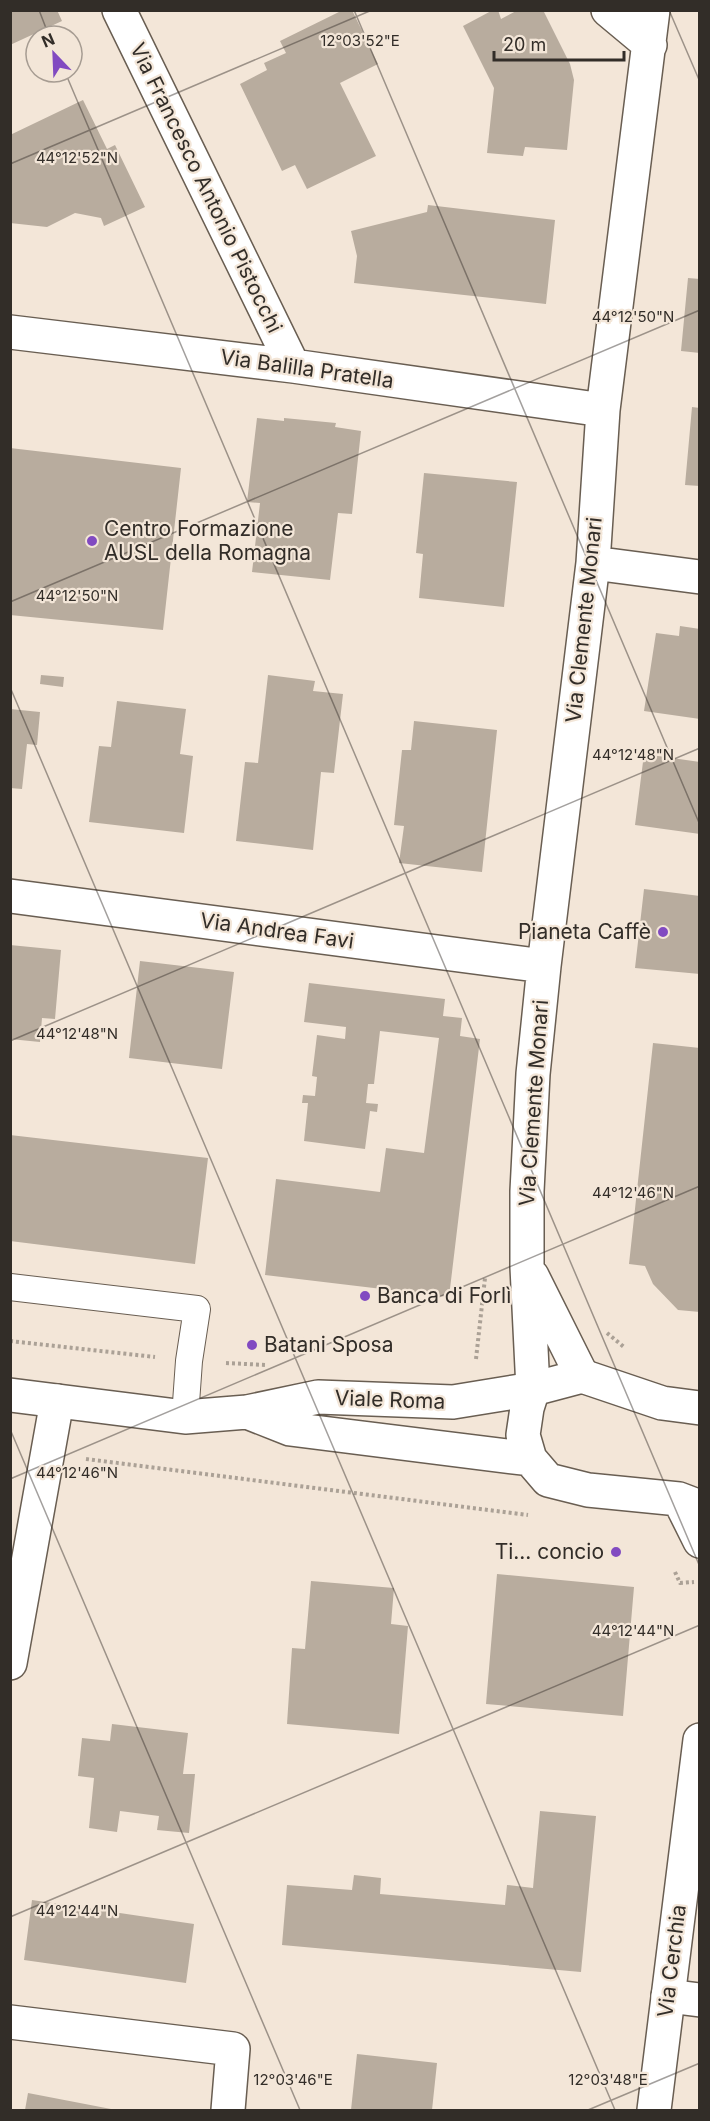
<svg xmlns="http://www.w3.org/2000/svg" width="710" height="2121" viewBox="0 0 710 2121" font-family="Inter,sans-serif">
	<rect width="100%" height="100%" fill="#f3e6d8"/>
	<path fill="#b8ac9e" d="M10,10h47l5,11 -52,24z
		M343,10h9l26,54 -38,19 36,73 -69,33 -12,-24 -13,6 -42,-87 27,-14 -3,-7 22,-10 -6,-12z
		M493,10h5l3,9 17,-9h25l27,54 4,16 -7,70 -42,-3 -2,9 -36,-3 7,-65 -31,-62z
		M83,100l24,49 8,-4 30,62 -41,19 -3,-8 -26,-5 -28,14 -37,-4v-88z
		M428,205l127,15 -9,84 -192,-21 3,-27 -6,-25 76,-19z
		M688,278l12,1v74l-19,-2z
		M692,407l8,1v78l-15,-1z
		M257,418l27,3v-3l52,5 -1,4 26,4 -9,83 -14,-1 -8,67 -78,-8 8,-69 -13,-1z
		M10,448l171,20 -18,162 -153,-15z
		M424,473l93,9 -13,125 -85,-9 4,-44 -7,-1z
		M680,626l20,3v90l-56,-8 12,-78 23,3z
		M41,675l23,2 -1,10 -23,-3z
		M268,675l47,6 -2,10 30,3 -9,79 -13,-1 -8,78 -77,-9 9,-79 13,1z
		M117,701l69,8 -6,45 13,2 -9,77 -95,-11 10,-76 12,1z
		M10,709l30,3 -3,33 -10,-1 -5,45 -12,-1z
		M414,721l83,9 -15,142 -83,-9 5,-37 -10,-1 8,-75h9z
		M644,754l56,8v72l-65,-9z
		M644,889l56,7v78l-65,-6z
		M10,945l51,5 -6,69 -13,-1 -2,24 -30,-3z
		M140,961l94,11 -12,97 -93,-11z
		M309,983l136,16 -2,17 19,2 -2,18 20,3 -31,258 -184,-22 11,-96 104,13 6,-44 38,5 15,-115 -59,-7 -6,53h-6l-2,19 12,1 -1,8 -7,-1 -5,38 -61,-8 4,-38h-6l1,-8 12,1 2,-19 -5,-1 5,-41 28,4 1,-12 -42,-5z
		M653,1043l47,5v264l-22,-2 -25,-26 -8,-18 -16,-2z
		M10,1135l198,23 -13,106 -185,-23z
		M497,1574l137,13 -11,129 -137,-12z
		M311,1581l83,7 -3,36 17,2 -9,108 -112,-10 5,-76 13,1z
		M112,1724l76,9 -5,41h12l-6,59 -32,-3 2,-14 -39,-5 -3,21 -28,-4 5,-50 -16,-2 4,-38 28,3z
		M540,1811l56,5 -15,156 -299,-27 5,-60 65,5 2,-15 27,3 -1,16 125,11 2,-20 26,3z
		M32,1900l162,24 -8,59 -162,-23z
		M357,2054l80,9 -5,47h-81z
		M28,2093l83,16v1h-86z"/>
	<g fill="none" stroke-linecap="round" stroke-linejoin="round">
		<defs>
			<path id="lane" d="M10,1287l187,22 -8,52 -4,56"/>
			<path id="street" d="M119,10l174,356
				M608,10l42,35
				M10,332l283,34 310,44
				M593,563l107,14
				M10,896l534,70
				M532,1276l50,100
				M533,1389l-6,-122v-76l6,-117 11,-108 49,-403 10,-153 50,-400
				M10,1663l47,-262
				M668,1996l32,4
				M10,2022l223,27 -5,61"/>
			<path id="secondary" d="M533,1389l-6,19 -4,27 7,24 18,21 40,10 91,9 21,8
				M10,1395l175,22 62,-5 71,-15 135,5 80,-13 49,-13 80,27 38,5
				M247,1412l43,17 240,30
				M679,1499l21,42
				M654,2110l46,-370"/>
		</defs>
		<use href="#lane" stroke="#695e52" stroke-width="28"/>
		<use href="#street" stroke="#695e52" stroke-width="36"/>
		<use href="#secondary" stroke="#695e52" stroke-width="36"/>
		<path stroke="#aba196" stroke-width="4" stroke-dasharray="3 3" stroke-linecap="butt" d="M607,1333l17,14
			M10,1341l145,16
			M476,1359l9,-81
			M226,1363l40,2
			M86,1459l442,56
			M675,1572l5,11 14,-1"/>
		<use href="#lane" stroke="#fff" stroke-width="26"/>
		<use href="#street" stroke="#fff" stroke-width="33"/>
		<use href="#secondary" stroke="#fff" stroke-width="33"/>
	</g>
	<path fill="none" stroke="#322d28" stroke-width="1.5" stroke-opacity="0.45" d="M39,10l10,26M354,10l346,815M669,10l31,72M65,72l635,1495M10,164l362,-154M10,602l690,-292M10,687l605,1423M10,1041l690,-293M10,1429l290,681M10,1479l690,-293M10,1917l690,-292M588,2110l112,-47"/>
	<g fill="#814ac1" stroke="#f3e6d8" stroke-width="2">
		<circle cx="92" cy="541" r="6"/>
		<circle cx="663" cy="932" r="6"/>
		<circle cx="365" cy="1296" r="6"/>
		<circle cx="252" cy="1345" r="6"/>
		<circle cx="616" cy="1552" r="6"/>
	</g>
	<g text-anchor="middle" stroke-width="4.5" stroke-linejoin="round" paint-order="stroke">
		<g font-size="21" fill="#322d28" stroke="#f3e6d8">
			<text transform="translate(206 188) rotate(64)" y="7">Via Francesco Antonio Pistocchi</text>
			<text transform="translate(307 369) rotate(8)" y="7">Via Balilla Pratella</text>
			<text transform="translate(584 620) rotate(-84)" y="7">Via Clemente Monari</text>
			<text transform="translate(277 931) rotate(8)" y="7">Via Andrea Favi</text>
			<text transform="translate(534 1103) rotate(-86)" y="7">Via Clemente Monari</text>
			<text transform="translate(390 1400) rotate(2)" y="7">Viale Roma</text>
			<text transform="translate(672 1961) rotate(-83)" y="7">Via Cerchia</text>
		</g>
		<g font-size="21" fill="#322d28" stroke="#f3e6d8" text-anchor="start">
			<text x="104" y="536">Centro Formazione<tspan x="104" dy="24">AUSL della Romagna</tspan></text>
			<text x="651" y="939" text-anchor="end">Pianeta Caffè</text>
			<text x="377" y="1303">Banca di Forlì</text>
			<text x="264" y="1352">Batani Sposa</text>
			<text x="604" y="1559" text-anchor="end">Ti... concio</text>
		</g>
	</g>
	<g font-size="15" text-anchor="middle" fill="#322d28" stroke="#f3e6d8" stroke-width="4.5" stroke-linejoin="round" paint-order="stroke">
		<text x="360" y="46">12°03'52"E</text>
		<text x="77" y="163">44°12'52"N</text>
		<text x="633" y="322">44°12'50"N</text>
		<text x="77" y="601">44°12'50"N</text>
		<text x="633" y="760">44°12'48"N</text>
		<text x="77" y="1039">44°12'48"N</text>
		<text x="633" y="1198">44°12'46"N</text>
		<text x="77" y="1478">44°12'46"N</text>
		<text x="633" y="1636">44°12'44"N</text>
		<text x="77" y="1916">44°12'44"N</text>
		<text x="293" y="2085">12°03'46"E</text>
		<text x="608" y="2085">12°03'48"E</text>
	</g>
	<rect width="710" height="2121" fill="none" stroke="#322d28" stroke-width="24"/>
	<g transform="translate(54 54) rotate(337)"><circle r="28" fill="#f3e6d8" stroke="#a69c92" stroke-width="1.5"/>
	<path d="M0-4.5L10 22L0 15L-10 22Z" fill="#814ac1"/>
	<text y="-9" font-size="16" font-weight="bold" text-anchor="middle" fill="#322d28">N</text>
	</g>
	<path d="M494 51v9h130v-9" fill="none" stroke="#322d28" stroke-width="3"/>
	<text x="503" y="51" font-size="18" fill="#322d28" stroke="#f3e6d8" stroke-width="4.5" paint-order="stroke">20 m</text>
</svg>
